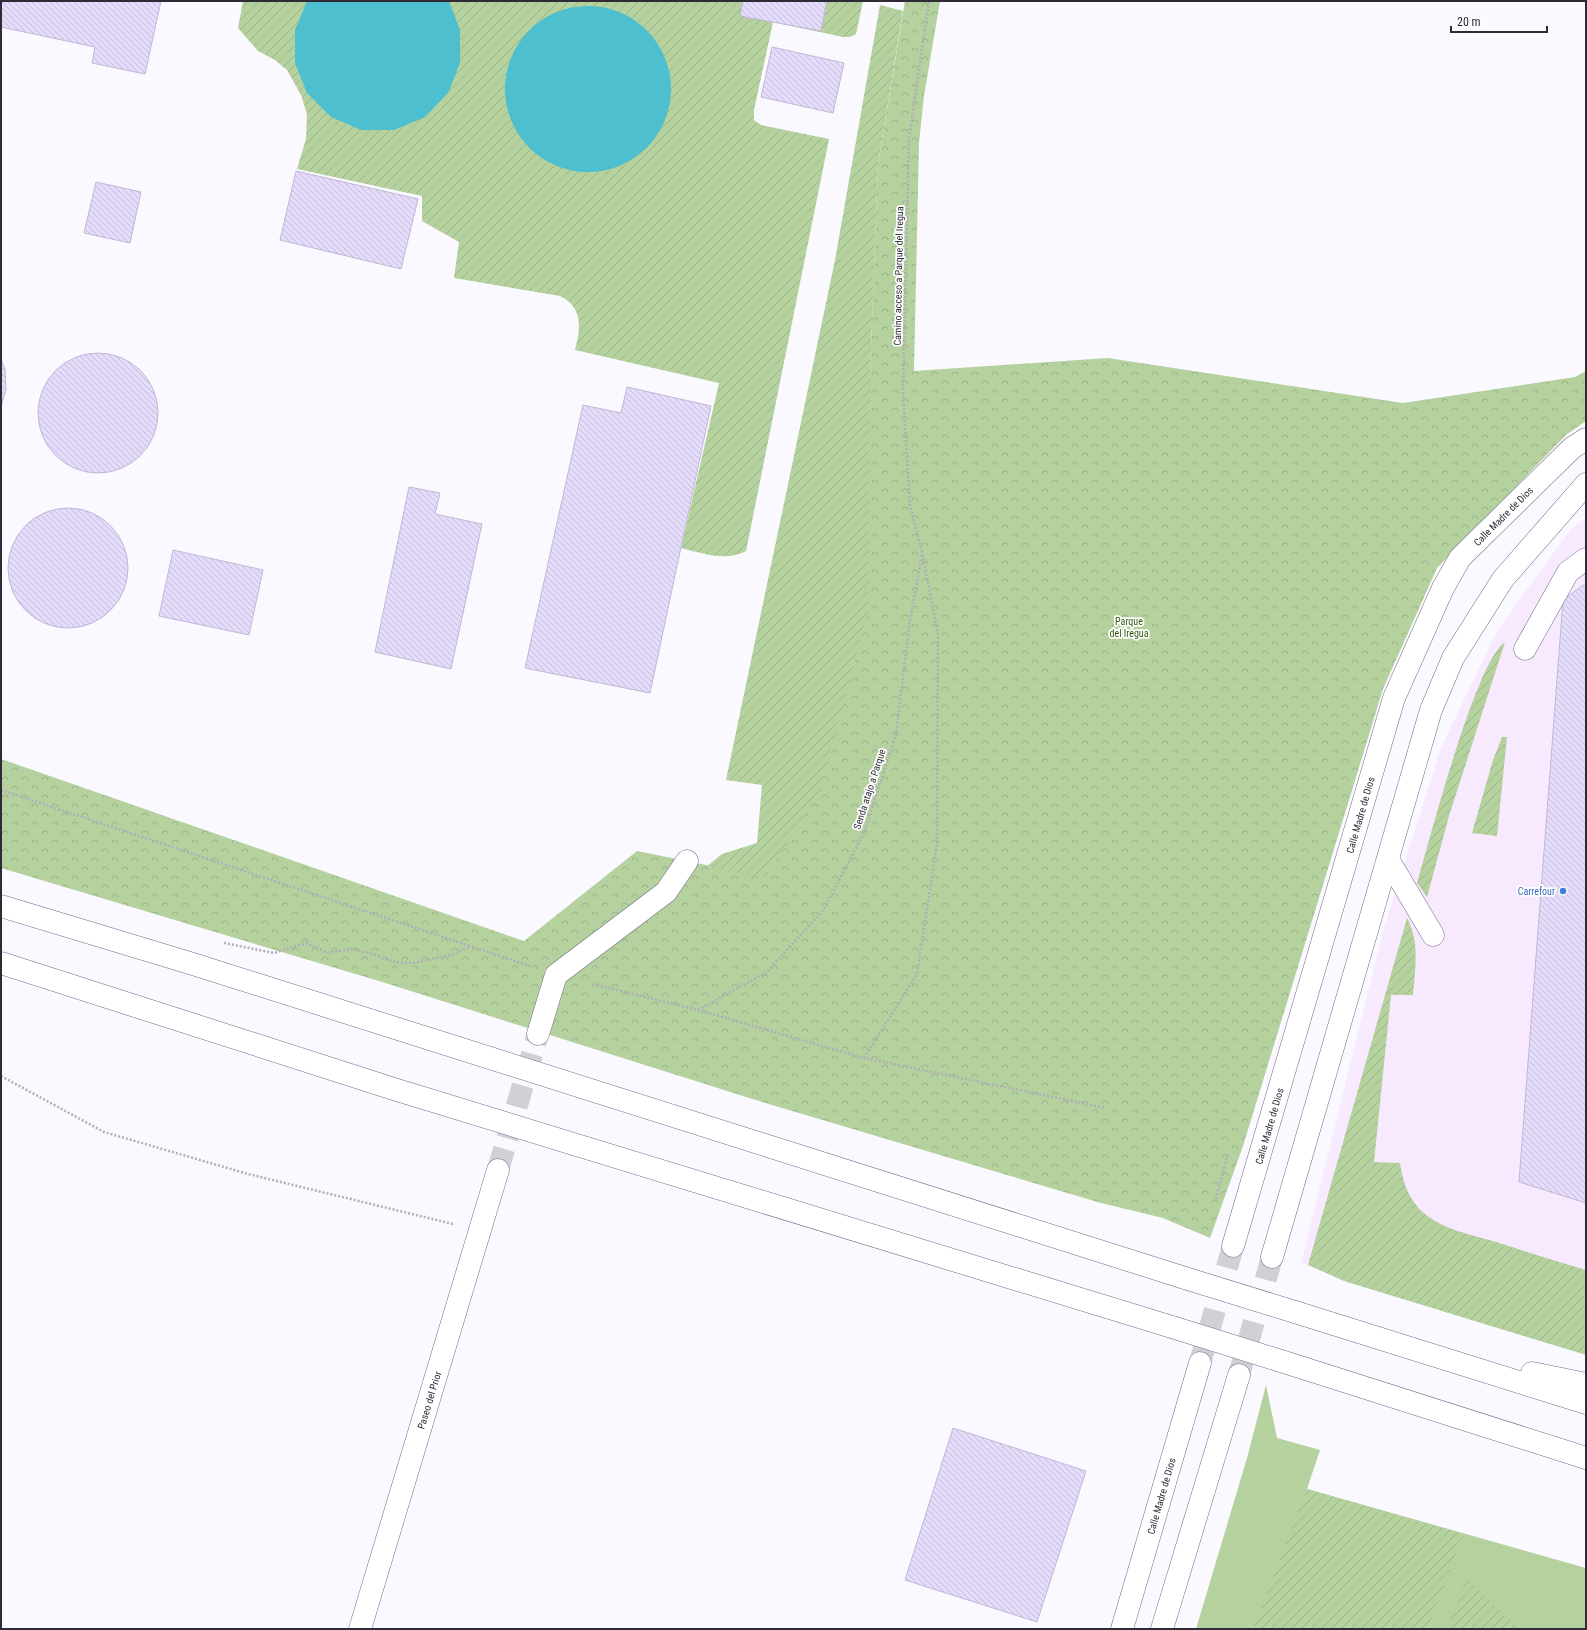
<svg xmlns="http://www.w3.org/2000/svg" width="1587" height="1630" viewBox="0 0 1587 1630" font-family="'Roboto Condensed',sans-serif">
	<defs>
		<pattern id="forest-crowns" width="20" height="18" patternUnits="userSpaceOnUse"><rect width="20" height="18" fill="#b4d19e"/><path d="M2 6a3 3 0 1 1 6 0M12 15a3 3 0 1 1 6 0" fill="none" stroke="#9bb489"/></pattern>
		<pattern id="garden-furrows" width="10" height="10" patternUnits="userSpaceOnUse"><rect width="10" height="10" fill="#b4d19e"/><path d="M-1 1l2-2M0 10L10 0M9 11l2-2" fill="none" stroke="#9bb489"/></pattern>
		<pattern id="building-back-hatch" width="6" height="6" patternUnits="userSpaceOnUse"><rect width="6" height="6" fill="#e5dbfb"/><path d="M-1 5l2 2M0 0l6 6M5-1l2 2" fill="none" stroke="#c5bcd8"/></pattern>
	</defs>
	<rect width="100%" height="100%" fill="#faf9ff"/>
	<path fill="#f8eafe" d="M1586,518v828l-285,-83 83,-335 57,-180 56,-117 73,-101z"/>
	<path fill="#b4d19e" d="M1266,1385l11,53 43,12 -13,39 279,79v61h-390l51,-171z"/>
	<path fill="url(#forest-crowns)" d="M905,1h35l-16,95 -5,47 -5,228 194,-13 295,45 172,-26 11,-6v50l-20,14 -129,133 -54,121 -140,457 -33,92 -47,-20 -62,-15 -339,-101 -383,-121 -378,-113v-109l523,182 113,-90 128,26 105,-503 8,-210z"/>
	<path fill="url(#garden-furrows)" d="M243,1h620l-7,33 -6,3h-7l-70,-15 -19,88v10l7,5 68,14 -83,412c-21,11 -44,2 -65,-3l38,-165 -144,-33c6,-22 8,-43 -15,-54l-106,-18 5,-36 -37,-21v-25l-125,-27 9,-30 1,-25 -6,-19 -14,-25 -12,-10 -17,-9 -20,-23z
		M880,5l23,6 -25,153 -8,210 -2,239 -49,181 -54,83 -59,-10 16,-13 35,-11 5,-58 -36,-5 109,-520z
		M1505,642l-56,174 -22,81 -10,-14c12,-41 59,-223 88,-241z
		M1502,737h5l-10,99 -25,-3 21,-73z
		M1407,918c13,23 8,51 6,77h-22l-17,167 26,1c3,20 9,38 25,51 18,15 46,21 68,27 31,10 62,20 93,29v85l-242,-74 -36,-16z
		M1307,1489l157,45 -36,95h-175z
		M1466,1578l53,51h-72z"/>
	<path fill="#4dbfce" d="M307,1h142l11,29v33l-12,30 -23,24 -31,13h-33l-30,-13 -24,-24 -12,-30v-33z
		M505 89a83 83 0 1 1 166 0a83 83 0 1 1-166 0Z"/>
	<path fill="url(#building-back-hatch)" stroke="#c0b7d5" d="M1,1h160l-16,73 -53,-11 3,-16 -94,-20z
		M743,1h84l-6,30 -81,-15z
		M772,47l72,16 -11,50 -72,-16z
		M296,171l122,28 -17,70 -121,-29z
		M96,182l45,10 -11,51 -46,-10z
		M38 413a60 60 0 1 1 120 0a60 60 0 1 1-120 0Z
		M1,359l4,10 1,20 -5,18z
		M627,387l84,19 -61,287 -125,-25 58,-263 38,8z
		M409,487l31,6 -5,21 47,10 -31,145 -76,-17z
		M8 568a60 60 0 1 1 120 0a60 60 0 1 1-120 0Z
		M173,550l90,20 -14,65 -90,-19z
		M1586,583v620l-67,-21 44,-582z
		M953,1428l133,43 -49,151 -132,-42z"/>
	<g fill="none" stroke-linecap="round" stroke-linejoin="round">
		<path stroke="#d1d0d7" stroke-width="22" stroke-dasharray="22 11" stroke-linecap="butt" d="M498,1170l40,-136"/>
		<path stroke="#d1d0d7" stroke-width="22" stroke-dasharray="22 11" stroke-linecap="butt" d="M1200,1363l33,-117
			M1239,1375l33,-118"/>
		<defs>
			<path id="minor" d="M1525,649l43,-77 18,-13
				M1388,859l45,76
				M538,1034l18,-59 110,-83 21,-31
				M360,1629l138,-459"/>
			<path id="major" d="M1233,1246l161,-548 49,-110 17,-30 112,-110 14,-9
				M1272,1257l159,-547 22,-52 50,-79 83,-95
				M1122,1629l78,-266
				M1162,1629l77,-254"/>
			<path id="highway" d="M1,906l192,58 995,315
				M1,963l396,127 775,237
				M1295,1312l291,91
				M1281,1361l305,97
				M1532,1373l54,11"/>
		</defs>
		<use href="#minor" stroke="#726a86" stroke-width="23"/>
		<use href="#major" stroke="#726a86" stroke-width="23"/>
		<use href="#highway" stroke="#726a86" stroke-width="23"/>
		<path stroke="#b0aeb6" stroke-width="2.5" stroke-dasharray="2 2" stroke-linecap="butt" d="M1,790l529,176
			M224,943l50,10 32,-10 22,10 23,-4 22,5 21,8 19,1 38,-8 19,-8
			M593,984l105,26 166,48 242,50
			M698,1010l69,-38 57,-63 40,-76 32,-99 14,-114 12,-66
			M864,1058l53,-84 20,-130 1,-209 -16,-83 -12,-47 -7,-112 6,-254 20,-138
			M1,1076l103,56 144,42 205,50
			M1216,1199l12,-46"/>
		<use href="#minor" stroke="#fff" stroke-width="22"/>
		<use href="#major" stroke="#fff" stroke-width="22"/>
		<use href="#highway" stroke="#fff" stroke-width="22"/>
		<defs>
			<path id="highway-bridge" d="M1188,1279l107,33
				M1172,1327l109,34"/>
		</defs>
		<use href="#highway-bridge" stroke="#726a86" stroke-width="23" stroke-linecap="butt"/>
		<use href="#highway-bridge" stroke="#fff" stroke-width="22"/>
	</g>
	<circle fill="#3f7fe0" stroke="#fff" stroke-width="1.5" cx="1563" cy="891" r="4"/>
	<g text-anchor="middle" stroke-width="3.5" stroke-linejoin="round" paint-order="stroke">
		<g font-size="10" fill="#2e2a36" stroke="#fff">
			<text transform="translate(898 276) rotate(-89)" y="4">Camino acceso a Parque del Iregua</text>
			<text transform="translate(1503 516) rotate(-45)" y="4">Calle Madre de Dios</text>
			<text transform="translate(869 789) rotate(-72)" y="4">Senda atajo a Parque</text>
			<text transform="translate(1360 815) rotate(-74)" y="4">Calle Madre de Dios</text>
			<text transform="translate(1269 1126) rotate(-74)" y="4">Calle Madre de Dios</text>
			<text transform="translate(429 1400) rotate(-73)" y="4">Paseo del Prior</text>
			<text transform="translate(1161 1496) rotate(-74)" y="4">Calle Madre de Dios</text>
		</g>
		<g font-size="10" fill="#365910" stroke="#fff">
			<text x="1129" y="625">Parque<tspan x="1129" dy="12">del Iregua</tspan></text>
		</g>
		<g font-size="10" fill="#366cbe" stroke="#fff" text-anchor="end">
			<text x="1555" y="895">Carrefour</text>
		</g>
	</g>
	<rect width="1587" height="1630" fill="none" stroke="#2e2a36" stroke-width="4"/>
	<path d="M1451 26v6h96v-6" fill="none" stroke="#2e2a36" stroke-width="2"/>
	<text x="1457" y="26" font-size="12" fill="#2e2a36" stroke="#ffffff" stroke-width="3" paint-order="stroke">20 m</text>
</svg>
